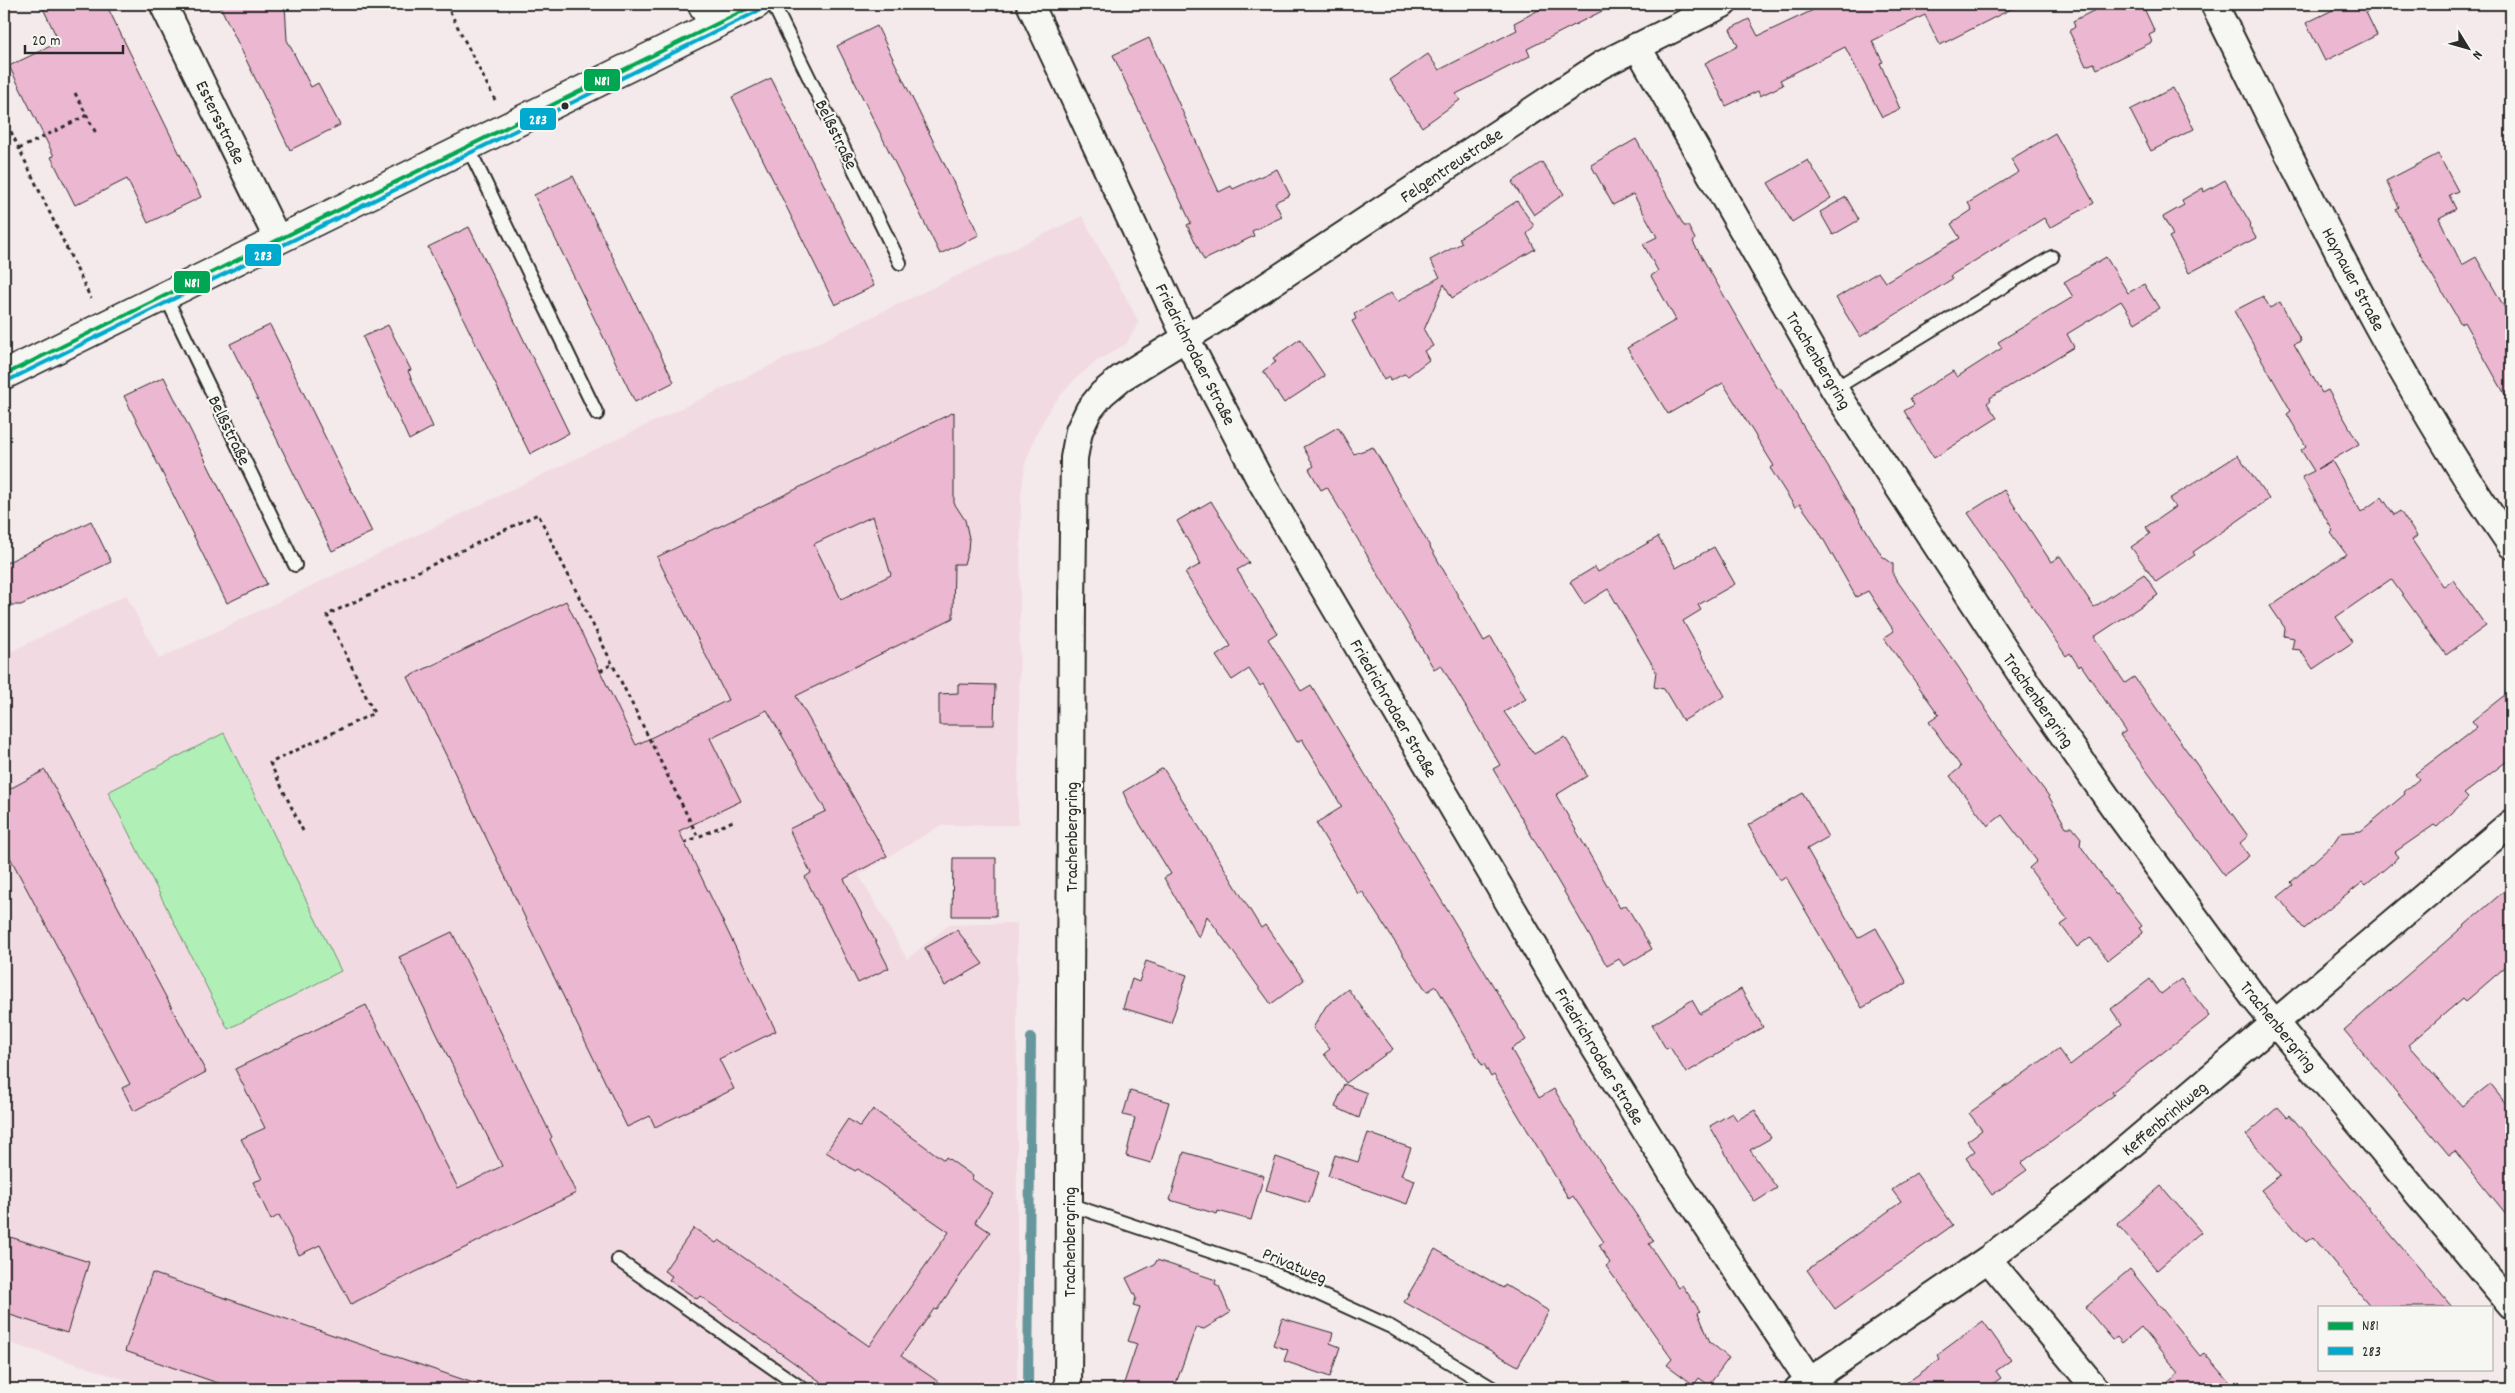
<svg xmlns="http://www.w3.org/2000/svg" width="2515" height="1393" viewBox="0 0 2515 1393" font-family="Dekko,sans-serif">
	<rect width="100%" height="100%" fill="#f4e9eb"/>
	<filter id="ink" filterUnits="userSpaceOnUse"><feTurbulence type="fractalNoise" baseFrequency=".02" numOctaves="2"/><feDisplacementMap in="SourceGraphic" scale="10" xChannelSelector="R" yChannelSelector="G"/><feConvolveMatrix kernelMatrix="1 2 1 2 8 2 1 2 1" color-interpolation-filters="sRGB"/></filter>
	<g filter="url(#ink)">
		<path fill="#f2dae3" d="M1082,216l57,106 -13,22 -29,17 -21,17 -23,26 -16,28 -12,32 -4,33 -3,328h-77l-82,50 48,84 42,-34 68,-2v466h-862l-151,-48v-686l122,-60 33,64z"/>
		<path fill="#b0f0b7" stroke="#6e8e71" d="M224,733l117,238 -113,58 -120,-237z"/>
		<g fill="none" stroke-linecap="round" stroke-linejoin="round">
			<path stroke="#66979d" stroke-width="10" d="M1028,1389l3,-351"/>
		</g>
		<path fill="#ecb7d0" stroke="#2b2b2b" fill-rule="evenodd" d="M41,4h65l95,193 -53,26 -21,-44 -52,26 -24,-48 3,-1 -45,-90 50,-24z
			M219,4h66l2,36 24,47 7,-4 22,42 -50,25z
			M1550,4h66l-89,45 3,7 -74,38 4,6 -38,27 -32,-47 38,-26 11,16 78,-40 -3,-7z
			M1826,4h195l-81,41 -15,-30 -53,26 11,21 -3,1 20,46 -18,8 -37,-70 -65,33 3,5 -23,11 -2,-5 -32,15 -21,-43 33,-17 -8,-17 19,-10 9,17z
			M2107,4h35l13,28 -6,3 3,7 -55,27 -3,-6 -8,3 -17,-35 6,-4 -2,-6z
			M2345,4h17l15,31 -52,26 -19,-38z
			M877,26l102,209 -39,19 -103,-208z
			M1149,38l70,154 12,-6 2,3 44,-20 13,26 -15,7 7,15 -30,14 2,5 -50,24 -17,-35 4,-2 -78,-168z
			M771,78l103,208 -39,19 -103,-208z
			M2173,88l21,41 -43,22 -21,-41z
			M2055,133l39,70 -44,25 -6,-10 -94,58 2,3 -92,58 -24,-39 42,-26 7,10 75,-44 -9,-14 21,-14 -4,-7 51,-31 -8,-13z
			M1636,139l48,87h4l7,13 -2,3 85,147 2,-1 102,168 11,8v11l66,93 43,66 46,61 18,32h6l9,11 -1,7 35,49 2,-1 25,33 -3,2 4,5 -35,27 -18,-23 -13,10 -16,-22 7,-5 -39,-52 8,-7 -35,-46 -14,11 -38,-50 11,-9 -32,-45 10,-7 -55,-77 10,-7 -26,-40 -12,6 -39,-69 -17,-24 -5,3 -25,-39 4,-2 -51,-83 -55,31 -41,-66 49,-28 -25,-44 7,-5 -15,-27 14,-7 -24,-43 -20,11 -22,-40z
			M2438,154l20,37 -9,4 7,14 -17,9 23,47 14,-8 35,62v86l-47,-83 -3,2 -46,-78 -19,-37 3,-2 -13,-26z
			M1808,160l23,38 -39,24 -24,-39z
			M1542,162l22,32 -30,21 -22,-33z
			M573,176l101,206 -39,20 -101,-207z
			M2225,180l26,44 -2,2 7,12 -67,35 -20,-36 4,-2 -10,-18 21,-12 -2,-5 21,-12 1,4z
			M1846,197l13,23 -26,15 -13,-23z
			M1517,201l17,25 -7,8 8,15 -83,49 -8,-14 -20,46 9,16 -9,5 5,9 -21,16 -4,-2 -14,7 -1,-4 -5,3 -32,-59 4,-2 -2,-5 37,-21 6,9 43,-25 -10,-17 32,-17 -3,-5z
			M469,227l100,206 -39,21 -102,-207z
			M2106,257l22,36 16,-9 15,24 -24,15 -14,-22 -54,33 7,13 -84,51 1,2 -4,3 10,15 -63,40 -30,-47 10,-6 -4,-7 43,-27 4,6 45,-29 -4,-6 75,-45 -9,-15z
			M2263,296l7,12 10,-6 21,39 -7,3 28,49 6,-3 31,54 -42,25 15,-8 29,51 21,-15 12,18 6,-4 17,25 -5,4 32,47 9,-7 33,46 -40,29 -55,-76 -55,38 17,25 -40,27 -13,-19 -8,-1 2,-11 -10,-2 1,-8 -15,-22 76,-52 -15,-21 2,-2 -31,-54 12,-6 -13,-21 5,-4 -19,-32 4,-3 -57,-100z
			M270,325l102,207 -40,19 -102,-207z
			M388,325l23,45 -3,1 25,56 -24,13 -46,-103z
			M1300,339l25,37 -41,27 -21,-32 13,-9 -3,-4z
			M164,377l103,207 -40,19 -103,-207z
			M954,412v91l11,17 4,18 -1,13 -4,13h-10l-1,54 -157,78 91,160 -43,23 45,89 -31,15 -53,-106 6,-4 -22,-44 37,-18 -59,-101 -57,28 31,63 -62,30 97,200 -57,28 15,30 -79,38 -5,-11 -23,11 -219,-450 158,-76 70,144 92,-45 -71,-143zM873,516l18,59 -50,24 -27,-55z
			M1338,427l16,27 19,-7 111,194 7,-4 35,62 -22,13 30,42 31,-17 17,28 5,11 -31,19 64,113 6,-3 26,44 -28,17 -5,-7 -12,7 -114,-197 7,-4 -59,-100 -7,4 -107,-182 -6,3 -12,-21 5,-3 -11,-19z
			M2238,455l31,44 -76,53 2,3 -39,27 -25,-35 19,-13 -4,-7 29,-20 -6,-8z
			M2004,490l47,72 9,-6 34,51 50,-33 14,21 -64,42 31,46 9,-6 114,159 -8,7 9,13 -25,19 -104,-140 6,-4 -45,-66 -2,2 -9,-14 -4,3 -98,-143z
			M1211,501l38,62 -12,7 40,63 -9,6 33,52 10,-6 215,355 -15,9 28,49 15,-9 26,43 74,109 -5,3 29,44 4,-3 18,26 -2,2 12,29 19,16 -20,27 -10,-7 -5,7 -27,-20 5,-6 -66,-93 4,-3 -11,-18 5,-3 -31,-46 -4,3 -75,-124 -3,2 -7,-13 -2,1 -46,-79 -9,6 -65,-101 -4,3 -42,-71 26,-16 -40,-68 -5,3 -34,-58 -3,2 -11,-17 -17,11 -16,-24 15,-10 -46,-73 16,-9 -24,-43z
			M91,521l20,41 -90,43h-10l-7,-15v-26z
			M1658,537l18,31 38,-21 21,37 -37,21 3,5 -18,11 42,75 -42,25 -19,-32 -10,-2 2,-16 -48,-82 -24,15 -14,-22 25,-15 3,5z
			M958,684l37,1 -1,40h-55v-31l19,-1z
			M2511,690v68l-47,36 4,4 -31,29 -3,-2 -39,27 4,5 -33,28 -3,-3 -59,47 -26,-32 15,-12 -2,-3 41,-37 8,-12 21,-2 44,-37 -1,-2 15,-13 -4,-5 62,-47 -5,-6z
			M1163,768l98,160 4,-3 39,55 -33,24 -64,-88 -8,22 -35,-60 7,-4 -41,-66 -7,-16z
			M45,770l161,302 -72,39 -12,-23 8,-4 -126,-238v-54z
			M1803,793l25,44 -21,12 51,89 18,-10 31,55 -45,25 -76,-131 -6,4 -32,-56z
			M953,858h43v58h-44z
			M2511,885v77l-46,40 -3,-3 -54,46 54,61 28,-22 21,26v110l-56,-69 -6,4 -105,-125z
			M957,930l26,34 -38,22 -20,-38z
			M452,932l100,205 -2,2 26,54 -225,111 -31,-59 -21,10 -20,-40 -8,5 -18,-38 9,-3 -21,-40 24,-11 -30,-59 131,-64 92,183 44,-22 -103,-209z
			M1146,961l41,14 -16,48 -48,-15 9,-29 7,3z
			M2150,979l11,15 20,-15 29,37 -98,76 2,3 -93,68 6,7 -35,25 -26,-37 9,-7 -8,-10 15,-11 -13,-17 89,-64 12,16 52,-40 -11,-16z
			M1348,989l45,60 -47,34 -22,-29 6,-5 -17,-21 13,-22z
			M1741,989l22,38 -77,46 -16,-26 -4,2 -14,-24 40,-25 8,14z
			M1344,1084l23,9 -8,25 -24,-11z
			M1130,1091l39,11 -18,61 -25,-7 9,-38 -12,-3z
			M2278,1107l9,10 3,-2 162,192h-81l-58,-70 -7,5 -45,-52 19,-15 -34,-40z
			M873,1109l71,51 2,-3 27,19 -1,3 21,15 -18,28 15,10 -53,78 -3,-1 -33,47 48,33h-118l-131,-93 -3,3 -28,-19 3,-4 -8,-5 30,-43 22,15 3,-3 150,106 80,-114 -91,-63 -3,2 -29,-19 22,-33 12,8z
			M1755,1110l16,28 -21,12 27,38 -22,14 -14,-21 -31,-55 22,-13 5,7z
			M1368,1133l43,15 -10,27 14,5 -8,24 -79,-28 7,-21 23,7z
			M1184,1152l80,24 -13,44 -33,-9 -1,3 -47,-14z
			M1276,1157l43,15 -10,31 -43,-13z
			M1916,1173l37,52 -118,84 -28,-39 94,-68 -9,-12z
			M2161,1186l40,46 -44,38 -40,-46z
			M4,1235l85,27 -22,71 -63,-20z
			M1435,1249l68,39 2,-3 44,26 -31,55 -114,-64z
			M1157,1260l59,20 -1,4 4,2 11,27 -26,16 -8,-2 -22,62h-52l15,-45 -9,-3 12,-34 -7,-2 3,-7 -10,-20 29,-14z
			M2130,1269l70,87 4,-3 31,36h-75l19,-16 -38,-46 -19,16 -5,-6 -4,3 -28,-33z
			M152,1273l327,112v4h-244l-110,-38z
			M1282,1318l51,15 -3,10 10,4 -10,30 -46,-16 4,-11 -15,-5z
			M1983,1321l28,39 -15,11 5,7 -16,11h-87l42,-30 -3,-4z"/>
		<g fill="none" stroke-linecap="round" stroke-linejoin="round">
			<defs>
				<path id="lane" d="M773,4l127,259
					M468,147l129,267
					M165,295l130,270
					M1834,389l218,-132
					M1068,1204l198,66 125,57 103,62
					M618,1260l185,129"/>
				<path id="street" d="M163,4l115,236
					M701,4l12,22
					M1030,4l156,334 73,140 324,551 88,143 139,210
					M2214,4c92,184 179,371 297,541
					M1637,46l197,343 196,299 83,118 142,193 256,306
					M1988,1259l108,130
					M1068,1389l4,-784 2,-147 5,-27 10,-21 13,-16 19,-16 102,-63 378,-250 122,-61
					M1798,1389l190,-130 99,-77 424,-359"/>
				<path id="secondary" d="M4,375l753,-371"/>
			</defs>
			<use href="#lane" stroke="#2b2b2b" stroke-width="16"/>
			<use href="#street" stroke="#2b2b2b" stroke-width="30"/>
			<use href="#secondary" stroke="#2b2b2b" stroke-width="31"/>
			<path stroke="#2b2b2b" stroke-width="3" stroke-dasharray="4 4" stroke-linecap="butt" d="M446,4l49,96
				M4,5l2,-1
				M75,93l22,42
				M4,117l87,182
				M19,149l68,-34
				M600,671l12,-7
				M303,831l-33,-68 104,-50 -47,-98 211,-101 160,323 37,-17
				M684,843l14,-6"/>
			<use href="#lane" stroke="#f6f6f2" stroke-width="12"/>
			<use href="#street" stroke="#f6f6f2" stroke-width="26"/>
			<use href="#secondary" stroke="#f6f6f2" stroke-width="28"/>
			<defs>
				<path id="bus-1" d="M4,375l753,-371"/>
				<path id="bus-2" d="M7,381l753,-371"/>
			</defs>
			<use href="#bus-1" stroke="#f6f6f2" stroke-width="8"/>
			<use href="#bus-2" stroke="#f6f6f2" stroke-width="8"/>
			<use href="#bus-1" stroke="#00a651" stroke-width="4"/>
			<use href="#bus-2" stroke="#00a9ce" stroke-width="4"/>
		</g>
	</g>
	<circle fill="#2b2b2b" stroke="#f6f6f2" stroke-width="2" cx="565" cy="106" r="4.5"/>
	<g text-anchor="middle" stroke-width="4.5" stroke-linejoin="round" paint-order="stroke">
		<g font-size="18" fill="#2b2b2b" stroke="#f6f6f2">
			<text transform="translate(221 122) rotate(64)" y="6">Estersstraße</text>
			<text transform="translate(837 134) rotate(64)" y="6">Belßstraße</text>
			<text transform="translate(1451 165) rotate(-34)" y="6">Felgentreustraße</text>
			<text transform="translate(2354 279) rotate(62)" y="6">Haynauer Straße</text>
			<text transform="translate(1196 354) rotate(63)" y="6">Friedrichrodaer Straße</text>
			<text transform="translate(1819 360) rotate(59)" y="6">Trachenbergring</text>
			<text transform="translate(230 430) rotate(64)" y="6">Belßstraße</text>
			<text transform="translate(2039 700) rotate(55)" y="6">Trachenbergring</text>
			<text transform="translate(1394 708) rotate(60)" y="6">Friedrichrodaer Straße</text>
			<text transform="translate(1071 837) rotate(-90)" y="6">Trachenbergring</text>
			<text transform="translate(2279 1026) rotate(51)" y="6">Trachenbergring</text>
			<text transform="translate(1600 1056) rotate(59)" y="6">Friedrichrodaer Straße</text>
			<text transform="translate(2164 1118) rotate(-40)" y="6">Keffenbrinkweg</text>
			<text transform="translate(1069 1242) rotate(-90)" y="6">Trachenbergring</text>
			<text transform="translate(1295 1265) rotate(23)" y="6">Privatweg</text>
		</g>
	</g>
	<g stroke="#f6f6f2" stroke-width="2">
		<rect x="583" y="68" width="38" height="24" rx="5" fill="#00a651"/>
		<rect x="519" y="107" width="38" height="24" rx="5" fill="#00a9ce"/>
		<rect x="244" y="243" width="38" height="24" rx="5" fill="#00a9ce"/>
		<rect x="173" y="270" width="38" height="24" rx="5" fill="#00a651"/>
	</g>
	<g font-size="14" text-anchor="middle" font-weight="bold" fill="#fff">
		<text x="602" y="85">N81</text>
		<text x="538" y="124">283</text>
		<text x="263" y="260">283</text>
		<text x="192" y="287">N81</text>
	</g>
	<rect width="2515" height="1393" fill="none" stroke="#f6f6f2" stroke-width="20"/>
	<rect x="10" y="10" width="2495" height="1373" fill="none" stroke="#2b2b2b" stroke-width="2" filter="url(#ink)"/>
	<rect x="2318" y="1306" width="175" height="65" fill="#f6f6f2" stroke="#a5a5a2"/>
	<rect x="2328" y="1322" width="25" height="8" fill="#00a651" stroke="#a5a5a2"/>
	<text x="2362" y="1330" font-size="15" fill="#2b2b2b">N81</text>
	<rect x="2328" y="1347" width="25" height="8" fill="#00a9ce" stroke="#a5a5a2"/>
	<text x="2362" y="1356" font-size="15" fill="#2b2b2b">283</text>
	<g transform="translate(2468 48) rotate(127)" stroke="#f6f6f2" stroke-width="4" paint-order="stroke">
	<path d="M0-4L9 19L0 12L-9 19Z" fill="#2b2b2b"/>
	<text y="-8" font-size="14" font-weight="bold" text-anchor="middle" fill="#2b2b2b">N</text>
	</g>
	<path d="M25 45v8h98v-8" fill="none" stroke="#2b2b2b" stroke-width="2.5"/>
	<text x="32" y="45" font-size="15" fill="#2b2b2b" stroke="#f6f6f2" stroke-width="4" paint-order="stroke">20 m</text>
</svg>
